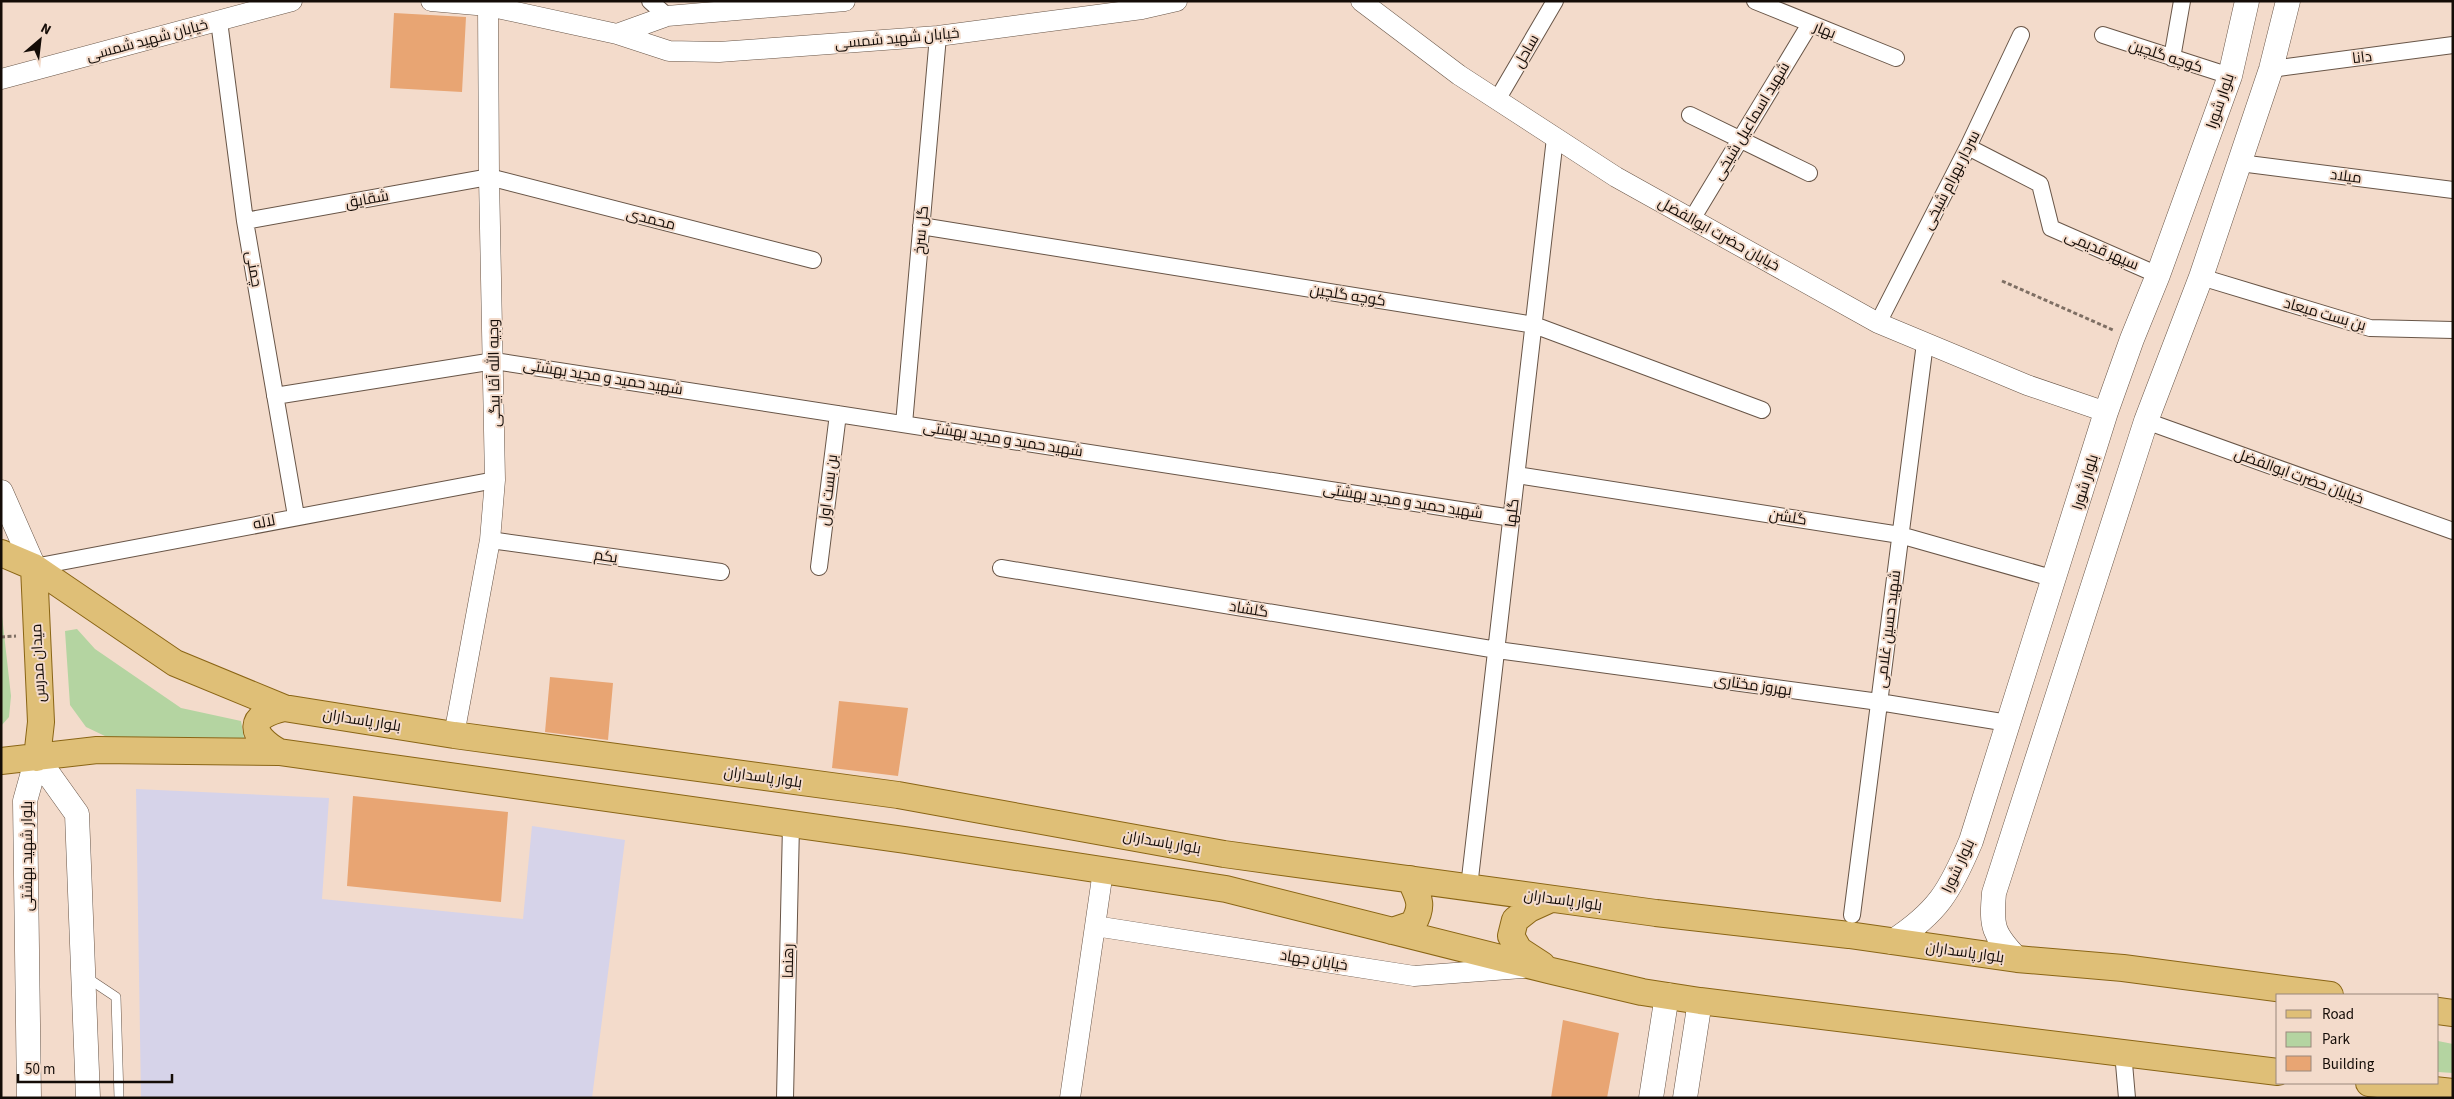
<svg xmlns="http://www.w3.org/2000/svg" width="2454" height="1099" viewBox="0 0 2454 1099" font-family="'Source Sans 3',Cairo,sans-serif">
	<rect width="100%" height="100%" fill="#f3dbcb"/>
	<path fill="#d6d3e9" d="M136,789l193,9 -7,101 201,20 9,-93 93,14 -33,258h-451z"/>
	<path fill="#b4d4a1" d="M1,607l10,89 -2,21 -8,9z
		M77,629l18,20 86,59 60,13 3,17 -137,-1 -21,-10 -16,-22 -5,-74z
		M2438,1041l15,3v29l-15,-1z"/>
	<path fill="#e8a573" d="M394,13l72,4 -4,75 -72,-4z
		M550,677l63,6 -5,57 -63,-8z
		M839,701l69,7 -10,68 -66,-8z
		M353,796l155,16 -7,90 -154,-16z
		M1563,1020l56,13 -12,65h-56z"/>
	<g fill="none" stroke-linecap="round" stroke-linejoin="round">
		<defs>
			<path id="service" d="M86,977l30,20 3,101"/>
			<path id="minor" d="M650,1l17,15
				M1755,1l141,57
				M219,21l26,200 51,295
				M2103,35l127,41
				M2172,58l10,-57
				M2271,69l182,-24
				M1497,100l58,-99
				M1690,115l119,58
				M1968,147l72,37 11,44 107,47
				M2240,163l213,27
				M1692,219l118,-195
				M245,221l244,-44 324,83
				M921,226l613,99 228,85
				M2201,277l169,51 83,2
				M1878,323l90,-176 53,-112
				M275,396l219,-35 1018,157
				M2146,421l307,110
				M904,424l34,-388
				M1517,475l383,60 155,44
				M490,540l231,32
				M34,567l461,-87
				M819,567l19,-153
				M1001,568l496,82 382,52 129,21
				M1469,887l86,-749
				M1852,915l73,-572
				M2123,1052l4,46
				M785,1098l6,-273"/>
			<path id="tertiary" d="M431,1l57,5 129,28 52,17 50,1 219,-16 204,-27 35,-8
				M1361,1l98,74 157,102 262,146 149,62 79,27
				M617,34l50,-18 178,-15
				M1,79l291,-78
				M454,735l36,-195 5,-60 -6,-303 -1,-171
				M1095,926l319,50 108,-8
				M1070,1098l33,-227"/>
			<path id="secondary" d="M1,492l33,75
				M37,758l40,56 11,284
				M1892,942c46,-30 58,-51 79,-101l135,-429 26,-73 26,-64 72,-199 17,-75
				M2017,959c-24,-25 -26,-32 -23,-66l152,-472 55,-144 70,-208 17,-68
				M29,1098l-4,-297 12,-43
				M1651,1098l16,-103
				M1685,1098l15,-97"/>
			<path id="primary" d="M1,553l33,14 141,96 109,45 170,27 444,60 326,59 432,59 193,22 168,24 106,9 207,27
				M34,567l7,155 -4,36
				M279,752c-30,-17 -32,-36 5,-44
				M1,761l96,-11 182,2 626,88 321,49 326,82 90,21 58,9 578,71
				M1392,931l21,-7c11,-19 6,-26 -3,-45
				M1542,965l-23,-15 -8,-14 4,-16 14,-11 22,-10
				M2438,1011l15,2
				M2369,1083l84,9"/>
		</defs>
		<use href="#service" stroke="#685547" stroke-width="10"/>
		<use href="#minor" stroke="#685547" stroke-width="18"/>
		<use href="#tertiary" stroke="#685547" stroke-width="21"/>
		<use href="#secondary" stroke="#685547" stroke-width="25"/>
		<use href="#primary" stroke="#8a6515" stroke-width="28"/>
		<path stroke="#7e6f64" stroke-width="3" stroke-dasharray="4 2.5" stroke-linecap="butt" d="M2002,281l111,49
			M1,637l15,-1"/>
		<use href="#service" stroke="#fff" stroke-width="9"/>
		<use href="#minor" stroke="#fff" stroke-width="16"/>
		<use href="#tertiary" stroke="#fff" stroke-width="20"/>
		<use href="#secondary" stroke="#fff" stroke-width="24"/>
		<use href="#primary" stroke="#dfbf77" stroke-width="26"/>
	</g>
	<g text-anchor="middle" stroke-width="4" stroke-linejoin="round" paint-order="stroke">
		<g font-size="15" fill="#140c07" stroke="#f3dbcb">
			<text transform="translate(1825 30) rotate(22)" y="5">بهار</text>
			<text transform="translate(897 38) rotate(-5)" y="5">خیابان شهید شمسی</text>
			<text transform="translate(147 40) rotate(-15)" y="5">خیابان شهید شمسی</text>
			<text transform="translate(1526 51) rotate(-60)" y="5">ساحل</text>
			<text transform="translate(2166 56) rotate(18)" y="5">کوچه گلچین</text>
			<text transform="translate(2362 57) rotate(-7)" y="5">دانا</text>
			<text transform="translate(2220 101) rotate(-71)" y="5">بلوار شورا</text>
			<text transform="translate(1751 121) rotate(-59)" y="5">شهید اسماعیل شیخی</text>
			<text transform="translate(2346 176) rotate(7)" y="5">میلاد</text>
			<text transform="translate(1951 180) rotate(-63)" y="5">سردار بهرام شیخی</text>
			<text transform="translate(367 199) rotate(-10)" y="5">شقایق</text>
			<text transform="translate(651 219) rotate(14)" y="5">محمدی</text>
			<text transform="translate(921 230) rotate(-85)" y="5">گل سرخ</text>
			<text transform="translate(1719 234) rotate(29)" y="5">خیابان حضرت ابوالفضل</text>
			<text transform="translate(2102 250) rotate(23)" y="5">سپهر قدیمی</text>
			<text transform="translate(254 269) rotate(80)" y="5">چمنی</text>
			<text transform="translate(1348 295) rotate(9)" y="5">کوچه گلچین</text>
			<text transform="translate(2325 314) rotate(16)" y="5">بن بست میعاد</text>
			<text transform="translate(494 373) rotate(-91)" y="5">وجیه الله آقا بیگی</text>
			<text transform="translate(603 377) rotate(9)" y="5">شهید حمید و مجید بهشتی</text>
			<text transform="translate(1003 439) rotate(9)" y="5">شهید حمید و مجید بهشتی</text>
			<text transform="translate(2299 476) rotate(20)" y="5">خیابان حضرت ابوالفضل</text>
			<text transform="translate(2085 482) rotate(-73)" y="5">بلوار شورا</text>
			<text transform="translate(828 490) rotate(-83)" y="5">بن بست اول</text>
			<text transform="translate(1403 501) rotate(9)" y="5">شهید حمید و مجید بهشتی</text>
			<text transform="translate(1512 513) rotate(-83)" y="5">گلها</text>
			<text transform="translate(1788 517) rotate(9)" y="5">گلشن</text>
			<text transform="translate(264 522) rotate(-11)" y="5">لاله</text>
			<text transform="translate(606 556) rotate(8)" y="5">یکم</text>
			<text transform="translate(1249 609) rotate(9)" y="5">گلشاد</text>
			<text transform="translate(1888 629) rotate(-83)" y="5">شهید حسین غلامی</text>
			<text transform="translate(38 663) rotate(-93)" y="5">میدان مدرس</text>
			<text transform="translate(1753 685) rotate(8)" y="5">بهروز مختاری</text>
			<text transform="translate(362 720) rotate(9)" y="5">بلوار پاسداران</text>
			<text transform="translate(763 777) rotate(8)" y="5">بلوار پاسداران</text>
			<text transform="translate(1162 842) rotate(10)" y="5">بلوار پاسداران</text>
			<text transform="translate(27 856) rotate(-90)" y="5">بلوار شهید بهشتی</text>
			<text transform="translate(1958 866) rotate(-65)" y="5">بلوار شورا</text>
			<text transform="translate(1563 900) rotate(8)" y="5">بلوار پاسداران</text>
			<text transform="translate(1965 952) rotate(8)" y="5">بلوار پاسداران</text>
			<text transform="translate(1314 960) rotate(9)" y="5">خیابان جهاد</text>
			<text transform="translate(788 961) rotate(-89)" y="5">رهنما</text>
		</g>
	</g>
	<rect width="2454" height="1099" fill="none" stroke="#140c07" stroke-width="5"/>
	<rect x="2276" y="994" width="162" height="90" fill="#f3dbcb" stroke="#9a887d"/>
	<rect x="2286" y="1010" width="25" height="8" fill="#dfbf77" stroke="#9a887d"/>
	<text x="2322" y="1019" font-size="15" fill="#140c07">Road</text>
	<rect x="2286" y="1032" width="25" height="15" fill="#b4d4a1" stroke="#9a887d"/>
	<text x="2322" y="1044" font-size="15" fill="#140c07">Park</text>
	<rect x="2286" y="1056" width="25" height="15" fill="#e8a573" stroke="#9a887d"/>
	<text x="2322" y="1069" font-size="15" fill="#140c07">Building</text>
	<g transform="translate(40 40) rotate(28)" stroke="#f3dbcb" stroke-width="4" paint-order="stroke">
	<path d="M0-4L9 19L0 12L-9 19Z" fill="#140c07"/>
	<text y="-8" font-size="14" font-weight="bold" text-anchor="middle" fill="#140c07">N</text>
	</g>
	<path d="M18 1074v8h154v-8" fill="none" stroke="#140c07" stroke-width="2.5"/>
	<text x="25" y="1074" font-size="15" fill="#140c07" stroke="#f3dbcb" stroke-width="4" paint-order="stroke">50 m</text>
</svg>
